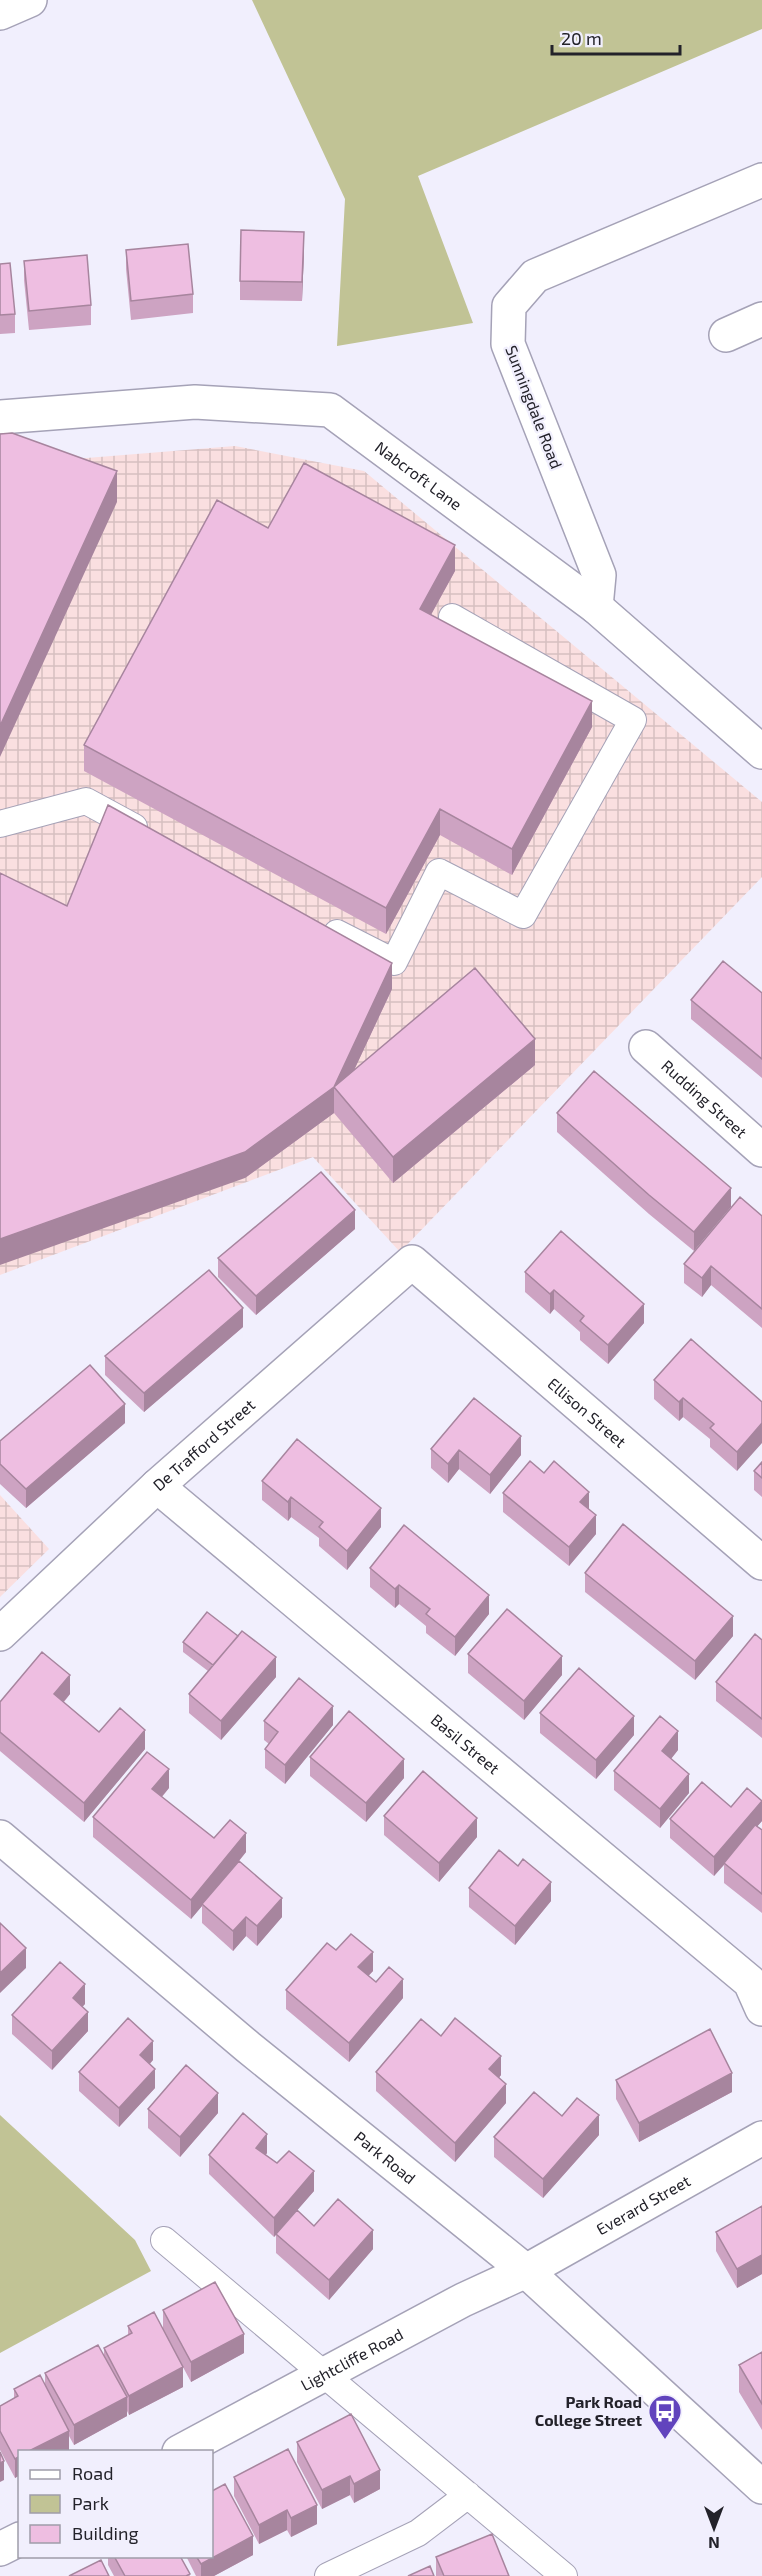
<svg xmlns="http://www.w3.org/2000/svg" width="762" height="2576" viewBox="0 0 762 2576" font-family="'Exo 2',sans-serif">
	<defs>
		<pattern id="industrial-grid" width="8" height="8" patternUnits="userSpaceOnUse" patternTransform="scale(1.5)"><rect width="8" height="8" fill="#fadfe0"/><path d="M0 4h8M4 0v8" fill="none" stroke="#d6bfc0"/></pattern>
	</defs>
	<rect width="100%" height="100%" fill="#f1effd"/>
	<path fill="url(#industrial-grid)" d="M235,446l129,25 398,331v75l-362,375 -87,-95 -313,118v-810z
		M0,1495l49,54 -49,48z"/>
	<path fill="#c1c395" d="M252,0h510v29l-344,147 55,147 -136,23 8,-147z
		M0,2115l135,125 16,31 -151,82z"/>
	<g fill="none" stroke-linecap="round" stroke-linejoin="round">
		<defs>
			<path id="service" d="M0,824l86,-23 48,26
				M337,933l57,29 45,-90 84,43 110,-195 -181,-103
				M164,2240l400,336
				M328,2576l90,-43 50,-38"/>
			<g id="minor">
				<path d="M0,13l30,-13"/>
				<path d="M726,335l36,-16"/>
				<path id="s1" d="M0,417l195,-15 135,8 266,197 166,145"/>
				<path d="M596,607l3,-32 -91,-231 1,-38 26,-30 227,-96"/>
				<path id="s2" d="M646,1047l116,103"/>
				<path id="s3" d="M157,1486l593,496 12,27"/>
				<path id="s4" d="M0,1634l157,-148 255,-224 350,301"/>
				<path id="s5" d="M179,2452l284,-152 63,-29 236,-133"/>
				<path d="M0,2549l20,-10"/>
			</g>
			<g id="tertiary">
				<path id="s6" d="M0,1837l248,210 278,224 236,216"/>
			</g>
		</defs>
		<use href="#service" stroke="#a5a2b7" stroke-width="28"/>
		<use href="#minor" stroke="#a5a2b7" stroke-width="36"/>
		<use href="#tertiary" stroke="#a5a2b7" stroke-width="36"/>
		<use href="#service" stroke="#fff" stroke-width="26"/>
		<use href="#minor" stroke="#fff" stroke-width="33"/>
		<use href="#tertiary" stroke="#fff" stroke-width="33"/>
	</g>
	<path fill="#cda3c2" d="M126,250l67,44v19l-62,7 -5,-51z
		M304,251l-2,50 -62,-1v-19z
		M24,261l67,44v20l-62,5 -5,-50z
		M0,264l15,50v19l-15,1z
		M268,528l187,43 -24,43 161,113 -80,148 -72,-40 -54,99 -302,-163v-26z
		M67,906l325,83 -38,81 181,-5 -142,118 -59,-70 -89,65z
		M762,993v85l-71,-59v-19z
		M557,1113l174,75 -37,63 -45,-37 -92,-82z
		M762,1216v112l-51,-43 -9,12 -18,-14v-19z
		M355,1229l-99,86 -38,-38v-19z
		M525,1272l119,51 -36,41 -28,-24v-8l-26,-23 -4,5 -25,-22z
		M243,1327l-99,85 -39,-37v-19z
		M654,1380l108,22 -25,69 -27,-24v-8l-27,-22 -4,4 -25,-22z
		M474,1398l47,57 -31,39 -31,-25 -11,14 -17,-15v-19z
		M125,1423l-99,85 -26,-24v-43z
		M762,1462v35l-8,-7v-19z
		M544,1473l45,36 7,25 -27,32 -66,-54v-19z
		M262,1481l119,46 -34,43 -28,-24v-8l-28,-21 -3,4 -26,-21z
		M370,1568l119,46 -34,42 -29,-23v-7l-27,-22 -4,4 -25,-21z
		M585,1573l148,63 -38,44 -110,-88z
		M762,1640v98l-46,-37v-19z
		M183,1642l93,35 -55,63 -32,-27v-19l19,-23 -25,-19z
		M468,1654l94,21 -38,45 -56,-47z
		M70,1694l-6,8 35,30 46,17 -61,73 -84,-71v-49z
		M540,1713l94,22 -38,44 -56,-46z
		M264,1721l69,4 -48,59 -20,-16v-19l4,-5 -5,-4z
		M678,1750l-7,9 18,34 -29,35 -46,-38v-19z
		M310,1757l94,21 -38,44 -56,-46z
		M169,1788l-7,9 52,41 32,14 -7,9 43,56 -25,29 -11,-10 -13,15 -31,-28v-17l-11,13 -98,-82v-20z
		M762,1801v20l-5,5 5,4v83l-38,-30v-18l-10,11 -44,-38v-19z
		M384,1816l93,21 -38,45 -55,-47z
		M518,1866l33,35 -36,44 -46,-38v-19z
		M336,1950l37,21 -5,5 8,6 27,16 -54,64 -63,-53v-19z
		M85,2004l-3,3 6,24 -36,39 -40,-36v-19z
		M441,2036l60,39 -2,3 7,25 -51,59 -79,-71v-19z
		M153,2060l-3,4 5,24 -36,39 -40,-36v-19z
		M616,2080l116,12 -93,50 -23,-43z
		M148,2109l70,4 -38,44 -32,-29z
		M562,2116l37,19 -56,63 -49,-41v-20z
		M267,2153l-1,2 48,36 -17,19 17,16 59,23 -44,51 -53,-47v-18l-2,2 -65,-63v-19z
		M762,2206v68l-25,14 -21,-37v-19z
		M163,2310l81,43 -53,29 -22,-41 14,46 -54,28 -2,-4v5l-53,29 -5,-9v14l-49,1v24l-5,3 -15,-28v-44l14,-8v-9l31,-3v-13l59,-17v-8l24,-13v-9l35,3z
		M762,2352v78l-23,-38v-27z
		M297,2442l83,47 -26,14 -4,-8 -28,14 -25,-47z
		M234,2477l83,47 -26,13 -4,-7 -28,14 -25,-48z
		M253,2555l-39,21h-18l-10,-20z
		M108,2556h72l10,20h-76l-6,-11z
		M436,2557l73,19h-73z"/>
	<path fill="#a7859e" d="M304,232v19l-2,50v-19z
		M117,471v31l-117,255v-31z
		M455,545v26l-35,64v-26z
		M592,701v26l-80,148v-26z
		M440,809v26l-54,99v-26z
		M392,963v26l-50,107 -8,-9v26l-89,65 -245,87v-26z
		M535,1039v26l-142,118v-26z
		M731,1188v19l-37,44v-19z
		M355,1210v19l-99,86v-19z
		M711,1266v19l-9,12v-19z
		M554,1290v19l-4,5v-20z
		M644,1304v19l-36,41v-19z
		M243,1308v19l-99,85v-19z
		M683,1398v19l-4,4v-19z
		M125,1404v19l-99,85v-19z
		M762,1423v20l-25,28v-19z
		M521,1436v19l-31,39v-19z
		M459,1450v19l-11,14v-19z
		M589,1492v19l-9,-9z
		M291,1497v20l-3,4v-19z
		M381,1508v19l-34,43v-19z
		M596,1515v19l-27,32v-19z
		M399,1585v19l-4,4v-19z
		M489,1595v19l-34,42v-19z
		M733,1616v20l-38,44v-19z
		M562,1656v19l-38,45v-19z
		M276,1657v20l-55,63v-19z
		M70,1675v19l-16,19v-19z
		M333,1706v19l-48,59v-19z
		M634,1716v19l-38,44v-19z
		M145,1730v19l-61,73v-19z
		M678,1731v19l-16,20v-19z
		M404,1759v19l-38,44v-19z
		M169,1769v19l-17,20v-19z
		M689,1774v19l-29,35v-19z
		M762,1801v20l-48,55v-19z
		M477,1818v19l-38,45v-19z
		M246,1833v19l-43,53 -1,-1v2l-11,13v-19z
		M551,1882v19l-36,44v-19z
		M282,1898v19l-25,29v-20z
		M246,1917v19l-13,15v-20z
		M26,1948v20l-26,25v-20z
		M373,1952v19l-15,16v-20z
		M403,1979v19l-54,64v-19z
		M85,1984v20l-12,13v-19z
		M88,2012v19l-36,39v-19z
		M153,2041v19l-13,14v-19z
		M501,2056v19l-12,14v-20z
		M155,2069v19l-36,39v-19z
		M732,2073v19l-93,50v-19z
		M506,2084v19l-51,59v-19z
		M218,2093v20l-38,44v-20z
		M599,2115v20l-56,63v-19z
		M267,2134v19l-11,14v-19z
		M314,2171v20l-40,46v-19z
		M373,2230v19l-44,51v-20z
		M762,2255v19l-25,14v-19z
		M244,2334v19l-53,29v-20z
		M183,2367v20l-54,28v-19z
		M127,2397v19l-53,29v-20z
		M69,2431v19l-2,1h-38z
		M20,2456v19l-5,3v-19z
		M4,2461v19l-4,2v-19z
		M380,2470v19l-26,14v-19z
		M350,2476v19l-28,14v-19z
		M317,2505v19l-26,13v-19z
		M287,2510v20l-28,14v-19z
		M253,2536v19l-39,21h-13v-12z"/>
	<path fill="#eebee1" stroke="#a7859e" stroke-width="1.5" d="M241,230l63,2 -2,50 -62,-1z
		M188,244l5,50 -62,7 -5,-51z
		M87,255l4,50 -62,6 -5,-50z
		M10,263l5,51 -15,1v-51z
		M12,433l105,38 -117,255v-292z
		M304,463l151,82 -35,64 172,92 -80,148 -72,-40 -54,99 -302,-163 133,-245 51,28z
		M108,805l284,158 -58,124 -89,65 -245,87v-366l67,33z
		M723,961l39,32v66l-71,-59z
		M475,968l60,71 -142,118 -59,-70z
		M594,1071l137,117 -37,44 -45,-37 -92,-82z
		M321,1172l34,38 -99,86 -38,-38z
		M740,1197l22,19v93l-51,-43 -9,12 -18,-14z
		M561,1231l83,73 -36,41 -28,-24 4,-5 -30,-26 -4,4 -25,-22z
		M209,1270l34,38 -99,85 -39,-37z
		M691,1339l71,63v21l-25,29 -27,-24 4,-4 -31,-26 -4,4 -25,-22z
		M90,1365l35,39 -99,85 -26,-25v-23z
		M474,1398l47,38 -31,39 -31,-25 -11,14 -17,-15z
		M297,1439l84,69 -34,43 -28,-24 4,-5 -32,-25 -3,5 -26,-21z
		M530,1461l14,12 10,-12 35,31 -9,10 16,13 -27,32 -66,-54z
		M762,1462v16l-8,-7z
		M623,1524l110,92 -38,45 -110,-88z
		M404,1525l85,70 -34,42 -29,-23 4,-5 -31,-24 -4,4 -25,-21z
		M507,1609l55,47 -38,45 -56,-47z
		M207,1612l31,24 -25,29 -30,-23z
		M242,1631l34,26 -55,64 -32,-27z
		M755,1634l7,6v79l-46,-37z
		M42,1652l28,23 -16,19 45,38 21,-24 25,22 -61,73 -84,-71v-30z
		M579,1668l55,48 -38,44 -56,-47z
		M299,1678l34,28 -48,59 -20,-16 13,-17 -14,-11z
		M349,1711l55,48 -38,44 -56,-46z
		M660,1716l18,15 -16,20 27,23 -29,35 -46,-38z
		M147,1752l22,17 -17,20 62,49 16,-18 16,13 -55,67 -98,-83z
		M423,1771l54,47 -38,45 -55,-47z
		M702,1782l29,25 16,-19 15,13 -48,56 -44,-38z
		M755,1825l7,5v64l-38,-31z
		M499,1850l19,16 5,-7 28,23 -36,44 -46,-38z
		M239,1861l43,37 -25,28 -11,-9 -13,14 -31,-27z
		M0,1923l26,25 -26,25z
		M351,1934l22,18 -15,15 18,15 13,-15 14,12 -54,64 -63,-53 41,-47 9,7z
		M60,1962l25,22 -12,14 15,14 -36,39 -40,-36z
		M128,2018l25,23 -13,14 15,14 -36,39 -40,-36z
		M455,2018l46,38 -12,13 17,15 -51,59 -79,-71 45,-53 20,17z
		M710,2029l22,44 -93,50 -23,-43z
		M186,2065l32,28 -38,44 -32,-28z
		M534,2092l28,24 15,-18 22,17 -56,64 -49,-42z
		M243,2113l24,21 -11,14 21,15 12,-12 25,20 -40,47 -65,-63z
		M338,2199l35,31 -44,50 -53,-46 21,-24 17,16z
		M762,2206v49l-25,14 -21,-37z
		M215,2282l29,52 -53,28 -28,-52z
		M154,2312l29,55 -54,29 -25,-48 28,-15 -4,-7z
		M98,2345l29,52 -53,28 -29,-52z
		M762,2352v52l-23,-39z
		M40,2375l29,56 -40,20h-9v5l-5,3 -15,-28v-25l18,-10 -4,-7z
		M351,2414l29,56 -26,14 -4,-8 -28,14 -25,-48z
		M288,2449l29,56 -26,13 -4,-8 -28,15 -25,-48z
		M0,2452l4,9 -4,2z
		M225,2484l28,52 -52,28 -5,-8h16v-65z
		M492,2534l17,42h-65l-8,-19z
		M114,2556h66l10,18 -4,2h-61z
		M101,2560l8,16h-40z
		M430,2566l4,10h-26z"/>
	<defs>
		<symbol id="bus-pin" viewBox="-11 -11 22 30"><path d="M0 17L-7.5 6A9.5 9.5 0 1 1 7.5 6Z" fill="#6144bd" stroke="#f1effd"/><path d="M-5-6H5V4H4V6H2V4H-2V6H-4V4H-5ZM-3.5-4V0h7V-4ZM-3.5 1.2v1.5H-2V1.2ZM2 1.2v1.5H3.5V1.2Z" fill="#fff"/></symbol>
	</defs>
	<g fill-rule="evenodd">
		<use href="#bus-pin" x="646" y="2392" width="38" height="52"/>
	</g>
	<g text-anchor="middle" stroke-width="4.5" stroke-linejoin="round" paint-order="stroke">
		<g font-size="16" fill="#23222a" stroke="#f1effd">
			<text transform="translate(534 407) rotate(69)" y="6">Sunningdale Road</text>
			<text dy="6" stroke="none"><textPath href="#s1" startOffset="441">Nabcroft Lane</textPath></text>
			<text dy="6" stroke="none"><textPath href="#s2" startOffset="78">Rudding Street</textPath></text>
			<text dy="6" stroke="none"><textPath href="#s4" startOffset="786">Ellison Street</textPath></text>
			<text dy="6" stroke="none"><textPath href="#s4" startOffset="278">De Trafford Street</textPath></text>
			<text dy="6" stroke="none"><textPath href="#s3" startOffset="402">Basil Street</textPath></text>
			<text dy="6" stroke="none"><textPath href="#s6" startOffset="501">Park Road</textPath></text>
			<text dy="6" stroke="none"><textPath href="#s5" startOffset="526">Everard Street</textPath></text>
			<text dy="6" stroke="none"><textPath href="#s5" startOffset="196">Lightcliffe Road</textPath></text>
		</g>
		<g font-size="16" font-weight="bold" fill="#23222a" stroke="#f1effd" text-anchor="end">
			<text x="642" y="2408">Park Road<tspan x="642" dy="18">College Street</tspan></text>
		</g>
	</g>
	<rect x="18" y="2450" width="195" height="108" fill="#f1effd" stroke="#9f9da9" stroke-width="1.5"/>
	<rect x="30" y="2470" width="30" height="9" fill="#ffffff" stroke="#9f9da9" stroke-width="1.5"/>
	<text x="72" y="2480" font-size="18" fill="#23222a">Road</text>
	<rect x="30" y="2495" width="30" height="18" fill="#c1c395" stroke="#9f9da9" stroke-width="1.5"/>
	<text x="72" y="2510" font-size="18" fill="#23222a">Park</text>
	<rect x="30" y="2525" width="30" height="18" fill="#eebee1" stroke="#9f9da9" stroke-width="1.5"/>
	<text x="72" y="2540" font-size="18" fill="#23222a">Building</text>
	<g transform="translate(714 2528) rotate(180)" stroke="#f1effd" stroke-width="4.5" paint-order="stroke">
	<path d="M0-4.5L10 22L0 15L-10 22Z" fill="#23222a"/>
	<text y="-9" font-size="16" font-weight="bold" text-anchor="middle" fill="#23222a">N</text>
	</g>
	<path d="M552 45v9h128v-9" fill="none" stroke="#23222a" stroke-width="3"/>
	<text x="561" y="45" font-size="18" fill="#23222a" stroke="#f1effd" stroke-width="4.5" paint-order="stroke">20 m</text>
</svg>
